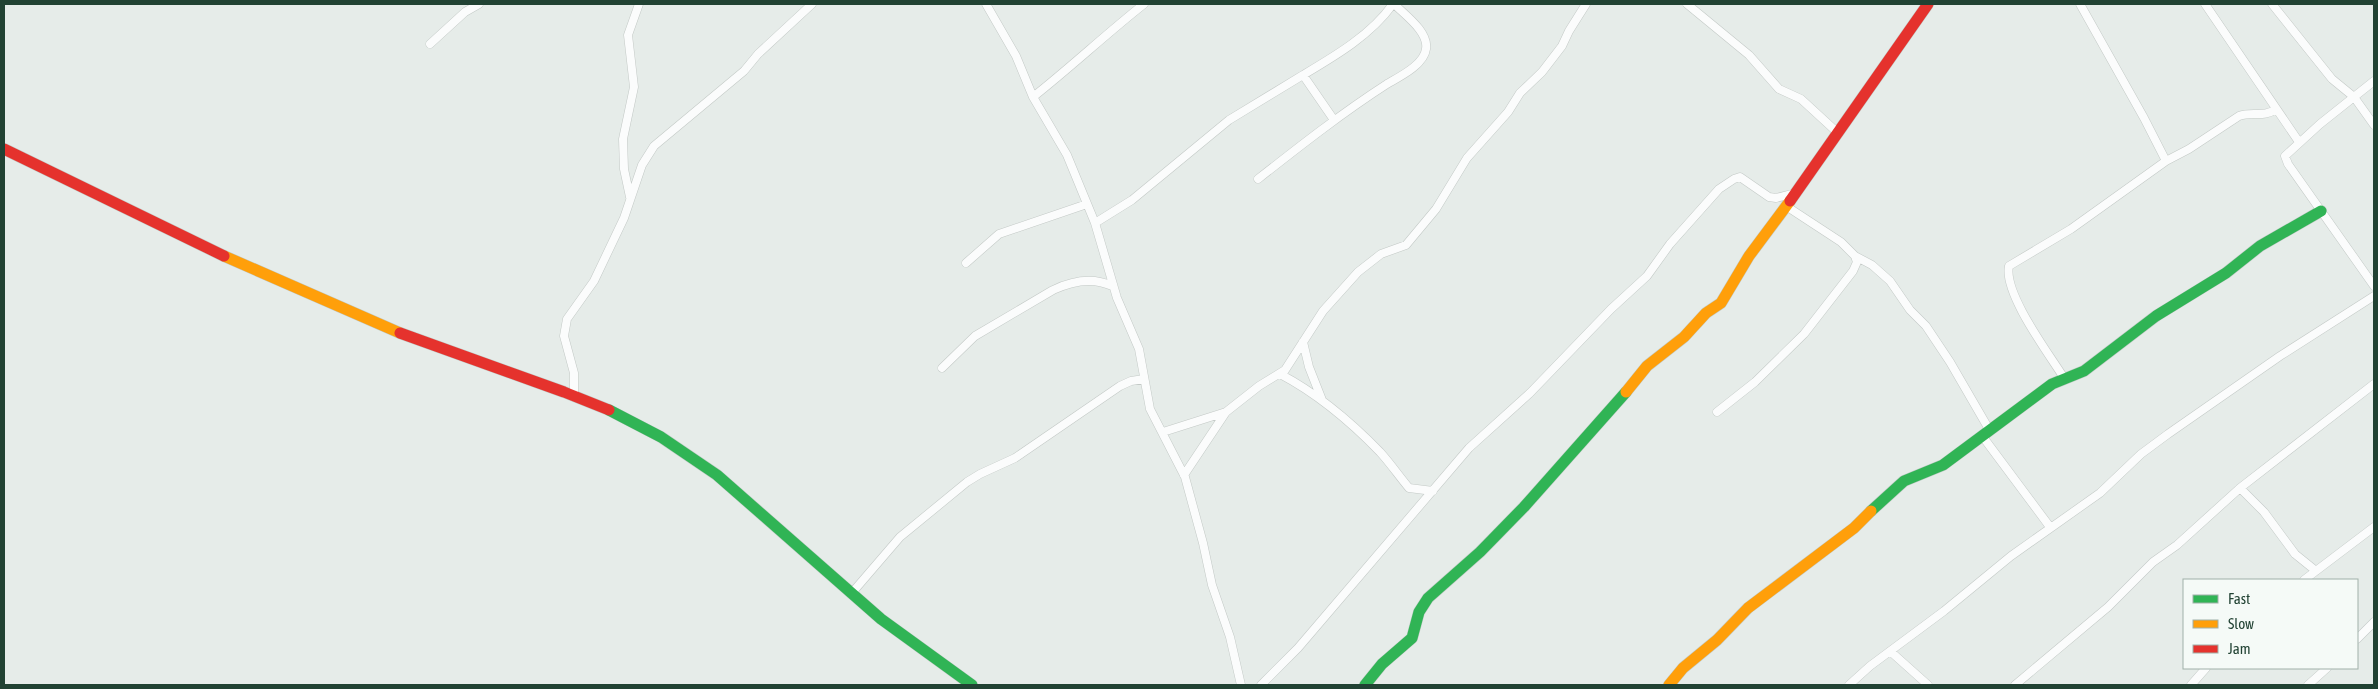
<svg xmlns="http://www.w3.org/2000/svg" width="2378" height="689" viewBox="0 0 2378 689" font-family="'Asap Condensed',sans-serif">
	<rect width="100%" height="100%" fill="#e6ece9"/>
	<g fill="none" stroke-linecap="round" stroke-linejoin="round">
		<defs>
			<path id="street" d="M986,4l30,52 17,41 34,58 28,68 22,75 22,51 11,60 35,68 18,66 9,42 18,52 11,48
				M1687,4l62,51 30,34 22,10 37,34
				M2205,4l94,138
				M2272,4l60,75 22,18 20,28
				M430,44l35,-32 14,-8
				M2374,81l-54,43 -35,32 3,8 86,122
				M1033,97c38,-30 73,-63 111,-93
				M1334,120l-31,-45c32,-19 68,-40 90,-71
				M2166,161l23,-12 50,-33c13,-5 25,2 37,-7
				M1258,179c42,-33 84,-66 129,-95 12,-7 37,-19 39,-35 3,-17 -21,-34 -32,-45
				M630,197l-6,-28 -1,-30 11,-52 -6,-52 11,-31
				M1095,223l37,-23 97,-80 74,-45
				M1855,256l17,9 18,16 20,29 16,16 24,36 40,69
				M966,263l33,-29 88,-30
				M1303,342l6,25 13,33
				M942,368l33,-32 78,-46c19,-9 40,-13 59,-4
				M1280,374c38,20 70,47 100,78 10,11 19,24 29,36l24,3
				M2064,378c-15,-24 -61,-85 -55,-112l62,-37 95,-68 -22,-43 -64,-114
				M574,397v-24l-10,-37 3,-17 27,-38 30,-63 18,-53 12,-19 90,-75 14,-17 54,-50
				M1717,412l38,-30 49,-48 49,-63 4,-9 -2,-6 -14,-14 -55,-36
				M1163,432l63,-20
				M1983,437l67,90
				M1184,475l42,-63 33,-26 26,-16 38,-59 35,-39 23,-18 25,-9 30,-36 31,-51 41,-46 12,-19 22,-21 20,-26 7,-15 17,-27
				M2240,488l24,24 31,42 21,17
				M2304,580l70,-53
				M851,594l49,-57 67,-55 13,-8 35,-16 105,-72 11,-5 13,-2
				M2357,639l17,-17
				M1890,651l38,34
				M1261,685l37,-37 171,-200 61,-55 81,-84 36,-33 23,-32 49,-55 15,-10 6,-2 29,20 7,1 20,-5
				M1849,685l21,-19 74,-55 67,-55 89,-63 41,-39 27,-20 112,-78 94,-60
				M2015,685l93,-78 45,-45 24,-17 63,-57 134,-104
				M2191,685l15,-17
				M2308,685l19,-17"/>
			<path id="fast" d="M609,410l52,27 56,38 164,144 91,66
				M1871,511l33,-30 39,-16 109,-81 32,-13 72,-55 70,-43 34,-27 61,-35
				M1365,685l17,-21 30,-26 7,-26 9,-14 52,-46 44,-45 102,-115"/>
			<path id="slow" d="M224,256l176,77
				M1626,392l21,-26 37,-29 22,-24 15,-10 28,-47 41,-55
				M1669,685l14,-17 34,-28 31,-32 106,-80 17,-17"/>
			<path id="jam" d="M4,149l220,107
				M1790,201l138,-197
				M400,333l164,59 45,18"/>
		</defs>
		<use href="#street" stroke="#c3c9c6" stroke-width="9"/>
		<use href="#fast" stroke="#c1cac6" stroke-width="12"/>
		<use href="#slow" stroke="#c1cac6" stroke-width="12"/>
		<use href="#jam" stroke="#c1cac6" stroke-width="12"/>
		<use href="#street" stroke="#fbfcfc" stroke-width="8"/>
		<use href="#fast" stroke="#30b455" stroke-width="11"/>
		<use href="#slow" stroke="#ff9f0a" stroke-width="11"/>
		<use href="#jam" stroke="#e5322d" stroke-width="11"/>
	</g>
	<rect width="2378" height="689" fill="none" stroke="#214233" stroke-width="10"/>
	<rect x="2183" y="579" width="175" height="90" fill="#f5faf7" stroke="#a0b0a9"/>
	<rect x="2193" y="595" width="25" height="8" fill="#30b455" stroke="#a0b0a9"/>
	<text x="2228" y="604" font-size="15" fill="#214233">Fast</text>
	<rect x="2193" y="620" width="25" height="8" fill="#ff9f0a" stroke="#a0b0a9"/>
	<text x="2228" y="629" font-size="15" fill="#214233">Slow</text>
	<rect x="2193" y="645" width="25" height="8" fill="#e5322d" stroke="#a0b0a9"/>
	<text x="2228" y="654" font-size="15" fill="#214233">Jam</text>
</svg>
